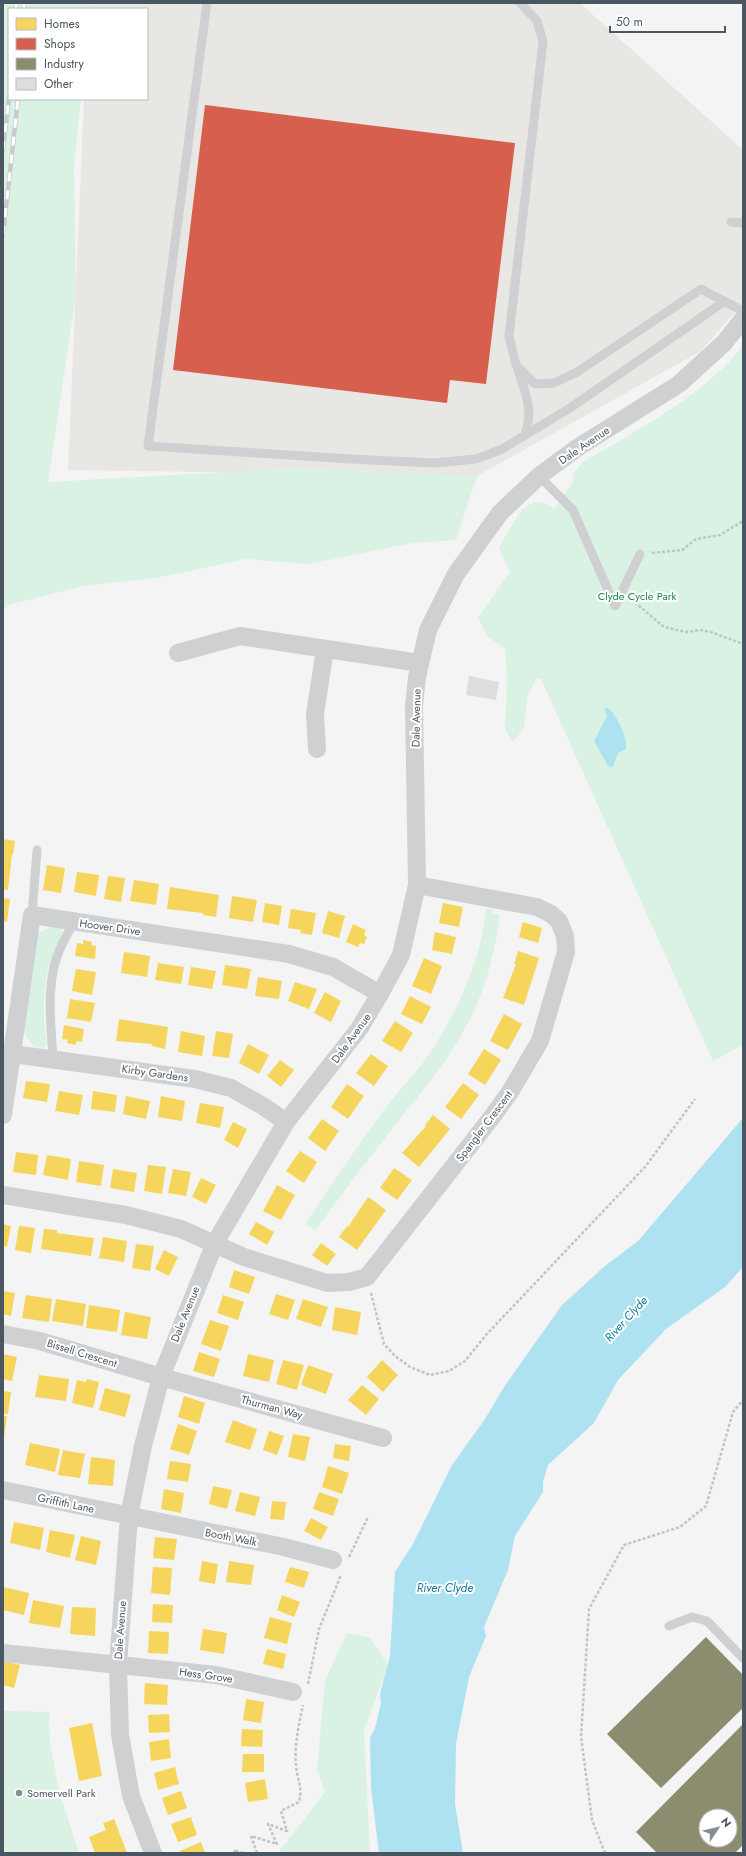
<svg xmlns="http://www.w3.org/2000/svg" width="746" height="1856" viewBox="0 0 746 1856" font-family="Jost,sans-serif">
	<rect width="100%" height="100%" fill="#f4f4f4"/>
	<path fill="#e8e7e3" d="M88,3h492l163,147v153l-42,48 -224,125 -409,-6 16,-371h63v-90h-59z"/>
	<path fill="#d9f2e3" d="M3,3h87v6h-81v90h72l-7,67 2,128 -28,188 251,-14 178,8 -21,64 -45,3 -103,21 -62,-5 -90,19 -73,8 -75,19 -5,7z
		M743,345v700l-30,16 -172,-382h-5l-9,19 -3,30 -11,14 -8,-13 2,-48 -2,-33 -17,-11 -10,-19 32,-46 -11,-24c12,-20 28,-63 55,-39l19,-27c-2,-9 4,-13 9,-19 50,-31 127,-70 161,-118z
		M486,909l8,1 -1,3 7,3c-5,33 -13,68 -28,99 -19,40 -48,74 -76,109 -28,35 -55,71 -81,107l-9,-7 2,-4c25,-39 52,-77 79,-114 14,-18 30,-34 42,-52 29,-43 52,-94 57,-145z
		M53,925l10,1c1,10 -12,32 -15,44 -6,25 -5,50 -1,75l-3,3 -10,-1 -11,-16 13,-96z
		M347,1633l23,5 18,27 -24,66 6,122h-92l47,-61 -8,-23 8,-88z
		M3,1711l47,1 -1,8 1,22 9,49 20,62h-76z"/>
	<path fill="#aee2f0" d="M607,707c9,6 21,31 19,42l-8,4 -5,14 -5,-1 -14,-25 13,-25 -3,-6z
		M743,1118v149l-18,20 -59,42 -48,51 -24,43 -46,42 -5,17v10l-28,44 -7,34 -24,57 2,9 -17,41 -13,67 -1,60 8,49h-84l-8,-65 -1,-50 5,-10 6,-25 -1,-9 10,-38 5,-84 18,-28 39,-79 33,-46 19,-32 58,-82 44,-40 32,-24z"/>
	<path fill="#f6d55c" d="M3,839l12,2 -2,13h-1l-4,36 -5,-1z
		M47,865l18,3 -4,25 -18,-3z
		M77,872l22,3 -3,21 -22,-4z
		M108,876l17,2 -4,24 -17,-3z
		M134,880l25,4 -3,21 -26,-4z
		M170,887l49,8 -3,22 -13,-2v-2l-36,-4z
		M232,896l25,4 -4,22 -24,-4z
		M3,898l7,1 -3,23 -4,-1z
		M265,903l17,3 -3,19 -17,-3z
		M443,903l20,4 -4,20 -20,-4z
		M291,909l25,4 -4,22 -12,-2 1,-3 -13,-2z
		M328,911l17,5 -6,22 -17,-5z
		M523,922l19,6 -4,15 -19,-6z
		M353,924l13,6 -2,5 3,2 -3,7 -4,-1 -2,4 -12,-5z
		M435,932l21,5 -4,17 -20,-4z
		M83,940l9,2 -1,3 5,1 -1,13 -20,-3 2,-13 6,1z
		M518,951l21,7 -15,47 -21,-7 13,-34h-2z
		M124,952l26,4 -3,21 -26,-4z
		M424,958l18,8 -11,28 -19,-8z
		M158,963l26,4 -3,17 -26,-4z
		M225,965l26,4 -4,20 -25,-4z
		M191,967l25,4 -4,18 -24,-4z
		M76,969l20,3 -4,23 -20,-4z
		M258,977l24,4 -3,18 -24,-3z
		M295,982l22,7 -8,20 -21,-8z
		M325,992l16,9 -10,21 -17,-9z
		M410,996l21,11 -9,17 -21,-10z
		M70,999l25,4 -4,19 -24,-4z
		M504,1014l18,10 -14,26 -18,-9z
		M119,1019l49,8 -3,22 -13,-3v-2l-36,-3z
		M395,1021l18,12 -12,19 -19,-11z
		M64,1025l20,4 -2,13 -6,-1v4l-9,-2 1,-3 -6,-1z
		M181,1031l24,5 -3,20 -24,-4z
		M216,1031l17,3 -4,24 -17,-2z
		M248,1044l21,11 -10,19 -20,-11z
		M484,1049l17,11 -16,25 -17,-11z
		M371,1054l17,12 -14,20 -18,-13z
		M280,1060l14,10 -13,17 -14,-11z
		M26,1081l24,3 -3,18 -24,-4z
		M463,1083l16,12 -18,24 -16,-12z
		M347,1084l17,12 -16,23 -17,-12z
		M59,1091l24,4 -4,20 -24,-4z
		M93,1091l24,4 -2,17 -24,-3z
		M126,1096l24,5 -4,18 -23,-5z
		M161,1096l24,5 -3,20 -24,-4z
		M200,1103l24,4 -4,21 -24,-5z
		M433,1115l17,14 -31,38 -17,-14 24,-27 -1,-1z
		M322,1119l17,12 -14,20 -17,-13z
		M233,1122l14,7 -9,19 -14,-8z
		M300,1151l17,11 -13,21 -18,-12z
		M16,1152l22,3 -2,20 -23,-3z
		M47,1155l24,4 -3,21 -25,-5z
		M79,1161l25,4 -3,21 -25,-4z
		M148,1165l18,2 -4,27 -18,-3z
		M394,1168l18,12 -15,20 -17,-12z
		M113,1169l24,4 -3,19 -24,-4z
		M173,1169l18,3 -5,24 -18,-3z
		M201,1178l15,7 -10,19 -14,-7z
		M277,1185l18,10 -14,25 -18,-9z
		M368,1197l18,13 -29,40 -18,-13 8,-11 1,1z
		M256,1222l18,10 -7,13 -18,-11z
		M3,1224l8,2 -4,21 -4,-1z
		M19,1226l16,2 -4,25 -16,-3z
		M44,1229l13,1v3l37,5 -3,18 -50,-7z
		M103,1237l24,4 -3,21 -25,-4z
		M321,1243l15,11 -9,12 -15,-11z
		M136,1244l18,2 -4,25 -18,-3z
		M164,1250l14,7 -9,19 -14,-7z
		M234,1270l21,7 -6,17 -20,-7z
		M3,1291l12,2 -4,23 -8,-2z
		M276,1294l19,6 -7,20 -19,-6z
		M26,1295l26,4 -3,23 -27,-4z
		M223,1295l21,7 -6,18 -21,-7z
		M56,1299l30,5 -3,22 -31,-5z
		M303,1299l25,8 -7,20 -25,-8z
		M89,1305l31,5 -3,22 -31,-4z
		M335,1307l26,5 -4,23 -25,-5z
		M125,1312l26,5 -4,22 -26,-4z
		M210,1320l19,6 -8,25 -20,-7z
		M199,1352l21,7 -6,18 -21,-6z
		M3,1354l14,3 -5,24 -9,-2z
		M248,1354l26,6 -5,22 -26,-6z
		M283,1360l21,5 -7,25 -21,-6z
		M382,1360l16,15 -15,17 -16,-15z
		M308,1365l25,9 -7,20 -25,-9z
		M39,1375l30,4 -3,22 -31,-4z
		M87,1379l12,3 -6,26 -21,-5 5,-23 9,2z
		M362,1385l17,14 -13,16 -18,-15z
		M105,1388l26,7 -6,22 -26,-7z
		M3,1391l8,1 -3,22 -5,-1z
		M184,1396l21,7 -6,21 -21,-7z
		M3,1416h4l-3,22h-1z
		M233,1420l24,9 -7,21 -25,-8z
		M178,1424l19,7 -8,24 -19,-6z
		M269,1431l15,5 -7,19 -14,-5z
		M293,1434l17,3 -5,24 -17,-4z
		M30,1443l30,6 -5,23 -30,-7z
		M335,1444l16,2 -2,15 -16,-3z
		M63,1450l22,4 -5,24 -22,-3z
		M91,1457l24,3 -2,26 -25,-2z
		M170,1461l21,3 -3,18 -21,-3z
		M328,1466l21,7 -7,21 -20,-7z
		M213,1486l19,4 -5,19 -18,-5z
		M164,1489l20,4 -3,20 -20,-4z
		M240,1492l20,5 -5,19 -20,-5z
		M319,1492l20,7 -6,17 -20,-7z
		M272,1501l14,1 -2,18 -14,-1z
		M311,1518l17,9 -7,13 -17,-9z
		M14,1522l30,6 -4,22 -30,-7z
		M50,1530l25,5 -5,23 -24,-6z
		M81,1536l20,5 -5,24 -21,-5z
		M155,1537l22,2 -3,21 -21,-2z
		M202,1561l16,3 -3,20 -16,-3z
		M229,1561l25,4 -3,20 -25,-3z
		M153,1567l19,1 -2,27 -19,-2z
		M290,1567l19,5 -5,16 -19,-6z
		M3,1587l26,6 -5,22 -21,-5z
		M282,1595l18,7 -6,15 -17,-7z
		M33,1600l31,6 -4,22 -31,-5z
		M153,1604l20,1 -1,18 -20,-1z
		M72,1607l24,1 -1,28 -25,-2z
		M270,1617l22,6 -5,21 -23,-6z
		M203,1629l24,4 -3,21 -24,-4z
		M149,1631l20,1 -1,22 -20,-1z
		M267,1649l19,5 -3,15 -20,-5z
		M3,1661l17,4 -6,23 -11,-3z
		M145,1683l23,2 -1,20 -23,-1z
		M246,1699l18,3 -3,21 -18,-3z
		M169,1714l1,18 -21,1 -1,-18z
		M92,1723l10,53 -23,5 -10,-53z
		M242,1729l21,1 -1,17 -21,-1z
		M169,1739l2,19 -20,3 -2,-19z
		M243,1754h21v18h-22z
		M175,1767l4,17 -21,6 -4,-17z
		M265,1779l3,20 -20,3 -3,-19z
		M181,1791l6,17 -19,7 -6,-17z
		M191,1817l6,18 -19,7 -7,-18z
		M114,1819l13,34h-32l-6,-16 17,-7 -3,-7z
		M201,1842l4,11h-25v-2z"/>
	<path fill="#d6604d" d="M205,105l310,38 -29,241 -36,-4 -3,23 -274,-33z"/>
	<path fill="#8c8c6e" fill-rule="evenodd" d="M706,1637l37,38v33l-82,80 -54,-54z
		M743,1724v121l-8,8h-78l-21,-21zM706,1816h24v24h-24z"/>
	<path fill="#ddddde" d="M469,676l30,6 -3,18 -30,-5z"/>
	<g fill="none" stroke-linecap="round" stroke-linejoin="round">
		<path stroke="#bcc7c4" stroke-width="2.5" stroke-dasharray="3 2" stroke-linecap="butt" d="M652,553l30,-3 14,-11 24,-4 23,-14
			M631,599l33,28 22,5 14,-2 11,2 32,12
			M371,1293l13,51 11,12 15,11 20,8 19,-4 16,-10 21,-26 159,-168 50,-68
			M349,1557l19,-40
			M308,1684l11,-55 22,-54
			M235,1853l-1,-3 9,3
			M257,1853l-6,-17 26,8 -9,-20 19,7 -6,-20 18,-9c4,-13 -2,-24 -3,-37 -2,-20 3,-41 7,-60
			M605,1853l-13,-33 -11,-83 8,-128 35,-64 56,-18 26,-21 27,-94 10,-12"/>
		<path stroke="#ced0d2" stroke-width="9" d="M207,3l-59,443 203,13 83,4 42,-4 26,-10 68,-41 155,-107
			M520,3l17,18 6,21 -34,294 7,29 19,19 19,-1 23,-11 124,-83 42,22
			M731,222l12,1
			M517,367c8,25 17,42 8,68
			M539,476l34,34 42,96 25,-52
			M32,915l5,-65
			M53,1058c-2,-35 -8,-75 7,-109 4,-9 9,-18 14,-27
			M669,1626l23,-9 15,4 36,37"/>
		<path stroke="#ced0d2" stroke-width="18" d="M178,653l62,-17 180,27
			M317,749l-2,-35 10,-65
			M13,1054l182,25 36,9 32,18 23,16
			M3,1115l29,-200 257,39 44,13 47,27
			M3,1195l123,20 55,14 63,28 83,26 22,-1 18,-5 125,-160 18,-25 30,-51 26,-89 -1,-16 -6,-15 -8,-7 -14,-7 -120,-22
			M3,1334l37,7 121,36 222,61
			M3,1490l281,57 49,13
			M3,1653l213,22 77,17
			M153,1853l-22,-57 -11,-61 -2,-70 11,-149 14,-70 18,-69 54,-134 71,-121 73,-93 21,-35 21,-39 16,-70 -3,-178 3,-30 11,-47 28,-56 44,-61 39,-37 38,-28 102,-64 45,-41 19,-24"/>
		<defs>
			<path id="rail" d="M16,9v-6
				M24,9v-6
				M3,150l6,-52
				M3,235l15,-136"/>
		</defs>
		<use href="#rail" stroke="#c9cacc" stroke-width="4.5"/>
		<use href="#rail" stroke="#fff" stroke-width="3" stroke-dasharray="9" stroke-linecap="butt"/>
	</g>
	<circle fill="#868d94" stroke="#fff" stroke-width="1.5" cx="19" cy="1793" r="4"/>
	<g text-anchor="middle" stroke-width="4" stroke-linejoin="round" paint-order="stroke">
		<g font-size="11" fill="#4a5661" stroke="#fff">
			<text transform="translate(584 445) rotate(-34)" y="4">Dale Avenue</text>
			<text transform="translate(416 718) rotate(-89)" y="4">Dale Avenue</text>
			<text transform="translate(110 927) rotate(8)" y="4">Hoover Drive</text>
			<text transform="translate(351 1038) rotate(-54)" y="4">Dale Avenue</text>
			<text transform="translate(155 1073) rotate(8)" y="4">Kirby Gardens</text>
			<text transform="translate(484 1126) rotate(-53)" y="4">Spangler Crescent</text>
			<text transform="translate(185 1314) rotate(-68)" y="4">Dale Avenue</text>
			<text transform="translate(82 1353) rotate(17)" y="4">Bissell Crescent</text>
			<text transform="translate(272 1407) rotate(15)" y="4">Thurman Way</text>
			<text transform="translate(66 1503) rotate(12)" y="4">Griffith Lane</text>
			<text transform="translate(231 1537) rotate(11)" y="4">Booth Walk</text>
			<text transform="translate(120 1630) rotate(-86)" y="4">Dale Avenue</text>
			<text transform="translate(206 1675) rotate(8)" y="4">Hess Grove</text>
		</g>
		<g font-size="11" fill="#17864f" stroke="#fff">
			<text x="637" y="600">Clyde Cycle Park</text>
		</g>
		<g font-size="11" fill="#4a5661" stroke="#fff" text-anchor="start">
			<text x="27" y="1797">Somervell Park</text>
		</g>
		<g font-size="12" font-style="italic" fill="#0c7c9b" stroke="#fff">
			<text transform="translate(626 1319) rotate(-47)" y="4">River Clyde</text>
			<text x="445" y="1592">River Clyde</text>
		</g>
	</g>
	<rect width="746" height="1856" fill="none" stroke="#4a5661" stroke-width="8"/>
	<rect x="8" y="8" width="140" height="92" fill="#ffffff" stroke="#b7bbc0"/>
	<rect x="16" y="18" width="20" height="12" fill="#f6d55c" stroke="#b7bbc0"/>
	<text x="44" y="28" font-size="12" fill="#4a5661">Homes</text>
	<rect x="16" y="38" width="20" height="12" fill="#d6604d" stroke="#b7bbc0"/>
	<text x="44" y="48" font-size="12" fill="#4a5661">Shops</text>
	<rect x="16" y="58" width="20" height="12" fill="#8c8c6e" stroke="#b7bbc0"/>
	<text x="44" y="68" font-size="12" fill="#4a5661">Industry</text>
	<rect x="16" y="78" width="20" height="12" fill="#ddddde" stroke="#b7bbc0"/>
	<text x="44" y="88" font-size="12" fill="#4a5661">Other</text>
	<g transform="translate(718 1828) rotate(55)"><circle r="19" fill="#ffffff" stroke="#b7bbc0"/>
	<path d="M0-3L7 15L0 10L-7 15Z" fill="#868d94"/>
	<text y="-6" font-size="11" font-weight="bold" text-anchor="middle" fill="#4a5661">N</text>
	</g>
	<path d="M610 26v6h115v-6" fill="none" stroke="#4a5661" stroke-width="2"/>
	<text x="616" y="26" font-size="12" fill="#4a5661" stroke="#ffffff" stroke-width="3" paint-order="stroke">50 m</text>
</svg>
